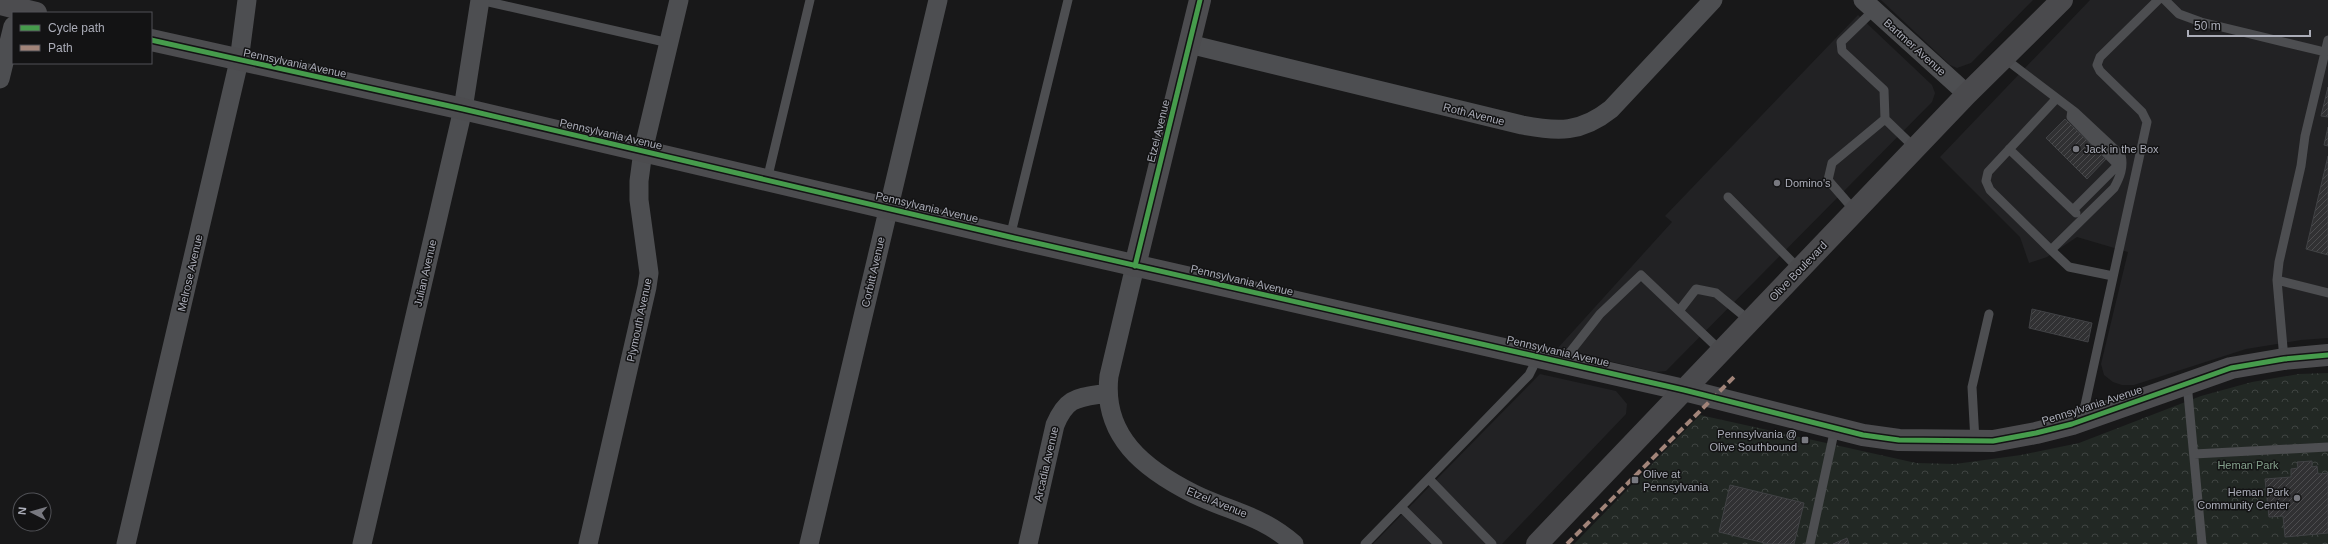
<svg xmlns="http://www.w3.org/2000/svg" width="2328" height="544" viewBox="0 0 2328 544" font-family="Helvetica,sans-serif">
	<defs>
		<pattern id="park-crowns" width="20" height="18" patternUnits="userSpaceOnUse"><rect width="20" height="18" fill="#222824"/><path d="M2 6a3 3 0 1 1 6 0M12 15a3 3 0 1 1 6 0" fill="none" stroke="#3f4442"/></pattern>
		<pattern id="building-hatch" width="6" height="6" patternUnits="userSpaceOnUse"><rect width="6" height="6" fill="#313133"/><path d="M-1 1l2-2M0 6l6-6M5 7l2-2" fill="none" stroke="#4c4c4e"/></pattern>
	</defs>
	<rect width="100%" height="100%" fill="#181819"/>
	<path fill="#222224" d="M1881,0h152l-62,63 -14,5 -7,-3z
		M2090,0h238v338l-27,2 -55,9 -112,36h-12l-9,-3 -9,-7 -3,-11 27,-112 -51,-15 -30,20 -18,6 -9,-26 -80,-80z
		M1858,15l74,70 3,8 -3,9 -266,269 -10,1 -99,-23 115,-127 -7,-6z
		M1540,374l76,17 11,13 -1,10 -124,130h-129z"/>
	<path fill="url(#park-crowns)" d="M2328,373v171h-754l126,-129 216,48 39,1 66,-9 58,-12 122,-47 51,-14 47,-8z"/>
	<path fill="url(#building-hatch)" stroke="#414245" d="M2328,87v30l-7,-1z
		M2065,119l41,40 -19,20 -41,-41z
		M2328,127v19l-4,-1z
		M2328,156v99l-22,-6z
		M2032,309l60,14 -4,19 -59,-14z
		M2312,461v6l5,-1 1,8 10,-1v60l-43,4 -2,-21 -14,1 -4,-38 26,-2v-8l7,-1 -1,-6z
		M1730,485l74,18 -10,41h-25l-50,-12z
		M1847,538l2,6h-16z"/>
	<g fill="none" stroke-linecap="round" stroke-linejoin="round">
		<path stroke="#4d4e51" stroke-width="9" d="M480,0l189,43
			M2165,0l14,14 22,8 124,30
			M1874,10l-33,32 1,9 42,39 1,29 30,29
			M2004,58l71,54 46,43c3,12 -1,22 -7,33l-63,62 18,17 44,9
			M2072,110l-1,7 47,48 -45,45
			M2009,149l67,64
			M767,180l43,-180
			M1728,197l71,72
			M1855,211l-27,-31 4,-17 53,-44
			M1010,237l58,-237
			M2051,250l-61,-60 -4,-9 2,-9 68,-73
			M2277,280l51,13
			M1679,311l17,-22 20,4 34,28
			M2284,359l-7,-79 2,-18 22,-96 4,-30 23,-96
			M1566,363l1,-7 33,-42 41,-39 80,76
			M2187,383l15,161
			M2082,419l65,-297 -5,-10 -42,-41 -3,-6 3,-8 58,-57
			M1975,441l-3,-54 17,-73
			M2194,454l134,-7
			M1429,479l63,65
			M1401,507l37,37
			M1365,544l164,-169 9,-18
			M1810,544l25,-116"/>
		<path stroke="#4d4e51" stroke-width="19" d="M1863,0l104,94
			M1189,44l333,81c36,7 59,8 89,-16l102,-109
			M0,79l13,-53
			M1135,266l-26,110c-7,60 35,93 85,118 37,18 67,21 100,50
			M126,544l113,-483 8,-61
			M362,544l101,-435 17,-109
			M588,544l59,-257 2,-14 -10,-73v-19l4,-30 36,-151
			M809,544l129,-544
			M1028,544l27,-119c12,-29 23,-27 52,-32"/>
		<path stroke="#4c4c4f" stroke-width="22" d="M0,4l36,9
			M151,40l312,69 547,128 674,153 179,45 36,5 94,1 43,-8 36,-9 159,-56 53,-9 44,-4
			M1135,266l65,-266"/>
		<path stroke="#4a4a4d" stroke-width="22" d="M1537,544l430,-450 95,-94"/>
		<path stroke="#a18479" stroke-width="4" stroke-dasharray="8 4" stroke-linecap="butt" d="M1567,544l168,-168"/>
		<defs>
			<path id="cycleway" d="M151,40l312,69 547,128 674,153 179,45 36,5 94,1 43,-8 36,-9 159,-56 53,-9 44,-4
				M1135,266l65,-266"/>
		</defs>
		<use href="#cycleway" stroke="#131314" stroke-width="8"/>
		<use href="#cycleway" stroke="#469c4c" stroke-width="5"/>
	</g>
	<g fill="#787980" stroke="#131314" stroke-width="1.5">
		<circle cx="2076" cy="149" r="4"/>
		<circle cx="1777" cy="183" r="4"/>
		<rect x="1801" y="436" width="8" height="8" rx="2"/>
		<rect x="1631" y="476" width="8" height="8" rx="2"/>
		<circle cx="2297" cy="498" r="4"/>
	</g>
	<g text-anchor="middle" stroke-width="3" stroke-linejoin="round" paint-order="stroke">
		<g font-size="11" fill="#abadb8" stroke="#131314">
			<text transform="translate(1915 47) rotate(42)" y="4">Bartmer Avenue</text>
			<text transform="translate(295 63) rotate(12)" y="4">Pennsylvania Avenue</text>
			<text transform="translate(1474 114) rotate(14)" y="4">Roth Avenue</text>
			<text transform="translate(1158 131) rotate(-76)" y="4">Etzel Avenue</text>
			<text transform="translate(611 134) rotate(13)" y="4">Pennsylvania Avenue</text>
			<text transform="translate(927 207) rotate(13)" y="4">Pennsylvania Avenue</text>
			<text transform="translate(1798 271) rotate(-46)" y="4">Olive Boulevard</text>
			<text transform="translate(873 272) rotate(-77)" y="4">Corbitt Avenue</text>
			<text transform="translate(190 273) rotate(-77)" y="4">Melrose Avenue</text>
			<text transform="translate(425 273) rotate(-77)" y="4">Julian Avenue</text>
			<text transform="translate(1242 280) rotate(13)" y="4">Pennsylvania Avenue</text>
			<text transform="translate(639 320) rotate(-78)" y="4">Plymouth Avenue</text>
			<text transform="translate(1558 351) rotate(13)" y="4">Pennsylvania Avenue</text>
			<text transform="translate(2092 405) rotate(-18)" y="4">Pennsylvania Avenue</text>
			<text transform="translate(1046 464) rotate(-77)" y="4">Arcadia Avenue</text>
			<text transform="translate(1217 502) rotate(22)" y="4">Etzel Avenue</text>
		</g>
		<g font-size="11" fill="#abadb8" stroke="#131314" text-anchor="start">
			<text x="2084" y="153">Jack in the Box</text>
			<text x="1785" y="187">Domino's</text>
			<text x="1797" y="438" text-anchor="end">Pennsylvania @<tspan x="1797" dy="13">Olive Southbound</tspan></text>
			<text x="1643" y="478">Olive at<tspan x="1643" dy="13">Pennsylvania</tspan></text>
			<text x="2289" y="496" text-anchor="end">Heman Park<tspan x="2289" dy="13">Community Center</tspan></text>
		</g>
		<g font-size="11" fill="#84a08c" stroke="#131314">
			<text x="2248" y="469">Heman Park</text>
		</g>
	</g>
	<rect x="12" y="12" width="140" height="52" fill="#131314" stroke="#505156"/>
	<rect x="20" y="25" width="20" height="6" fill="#469c4c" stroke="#505156"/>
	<text x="48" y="32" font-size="12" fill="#abadb8">Cycle path</text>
	<rect x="20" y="45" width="20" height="6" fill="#a18479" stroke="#505156"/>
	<text x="48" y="52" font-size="12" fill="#abadb8">Path</text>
	<g transform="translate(32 512) rotate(276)"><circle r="19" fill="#131314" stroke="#505156"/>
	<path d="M0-3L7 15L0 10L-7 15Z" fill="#787980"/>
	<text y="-6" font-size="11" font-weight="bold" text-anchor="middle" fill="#abadb8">N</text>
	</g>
	<path d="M2188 30v6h122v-6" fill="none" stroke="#abadb8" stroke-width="2"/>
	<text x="2194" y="30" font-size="12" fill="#abadb8" stroke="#131314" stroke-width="3" paint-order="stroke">50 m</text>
</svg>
